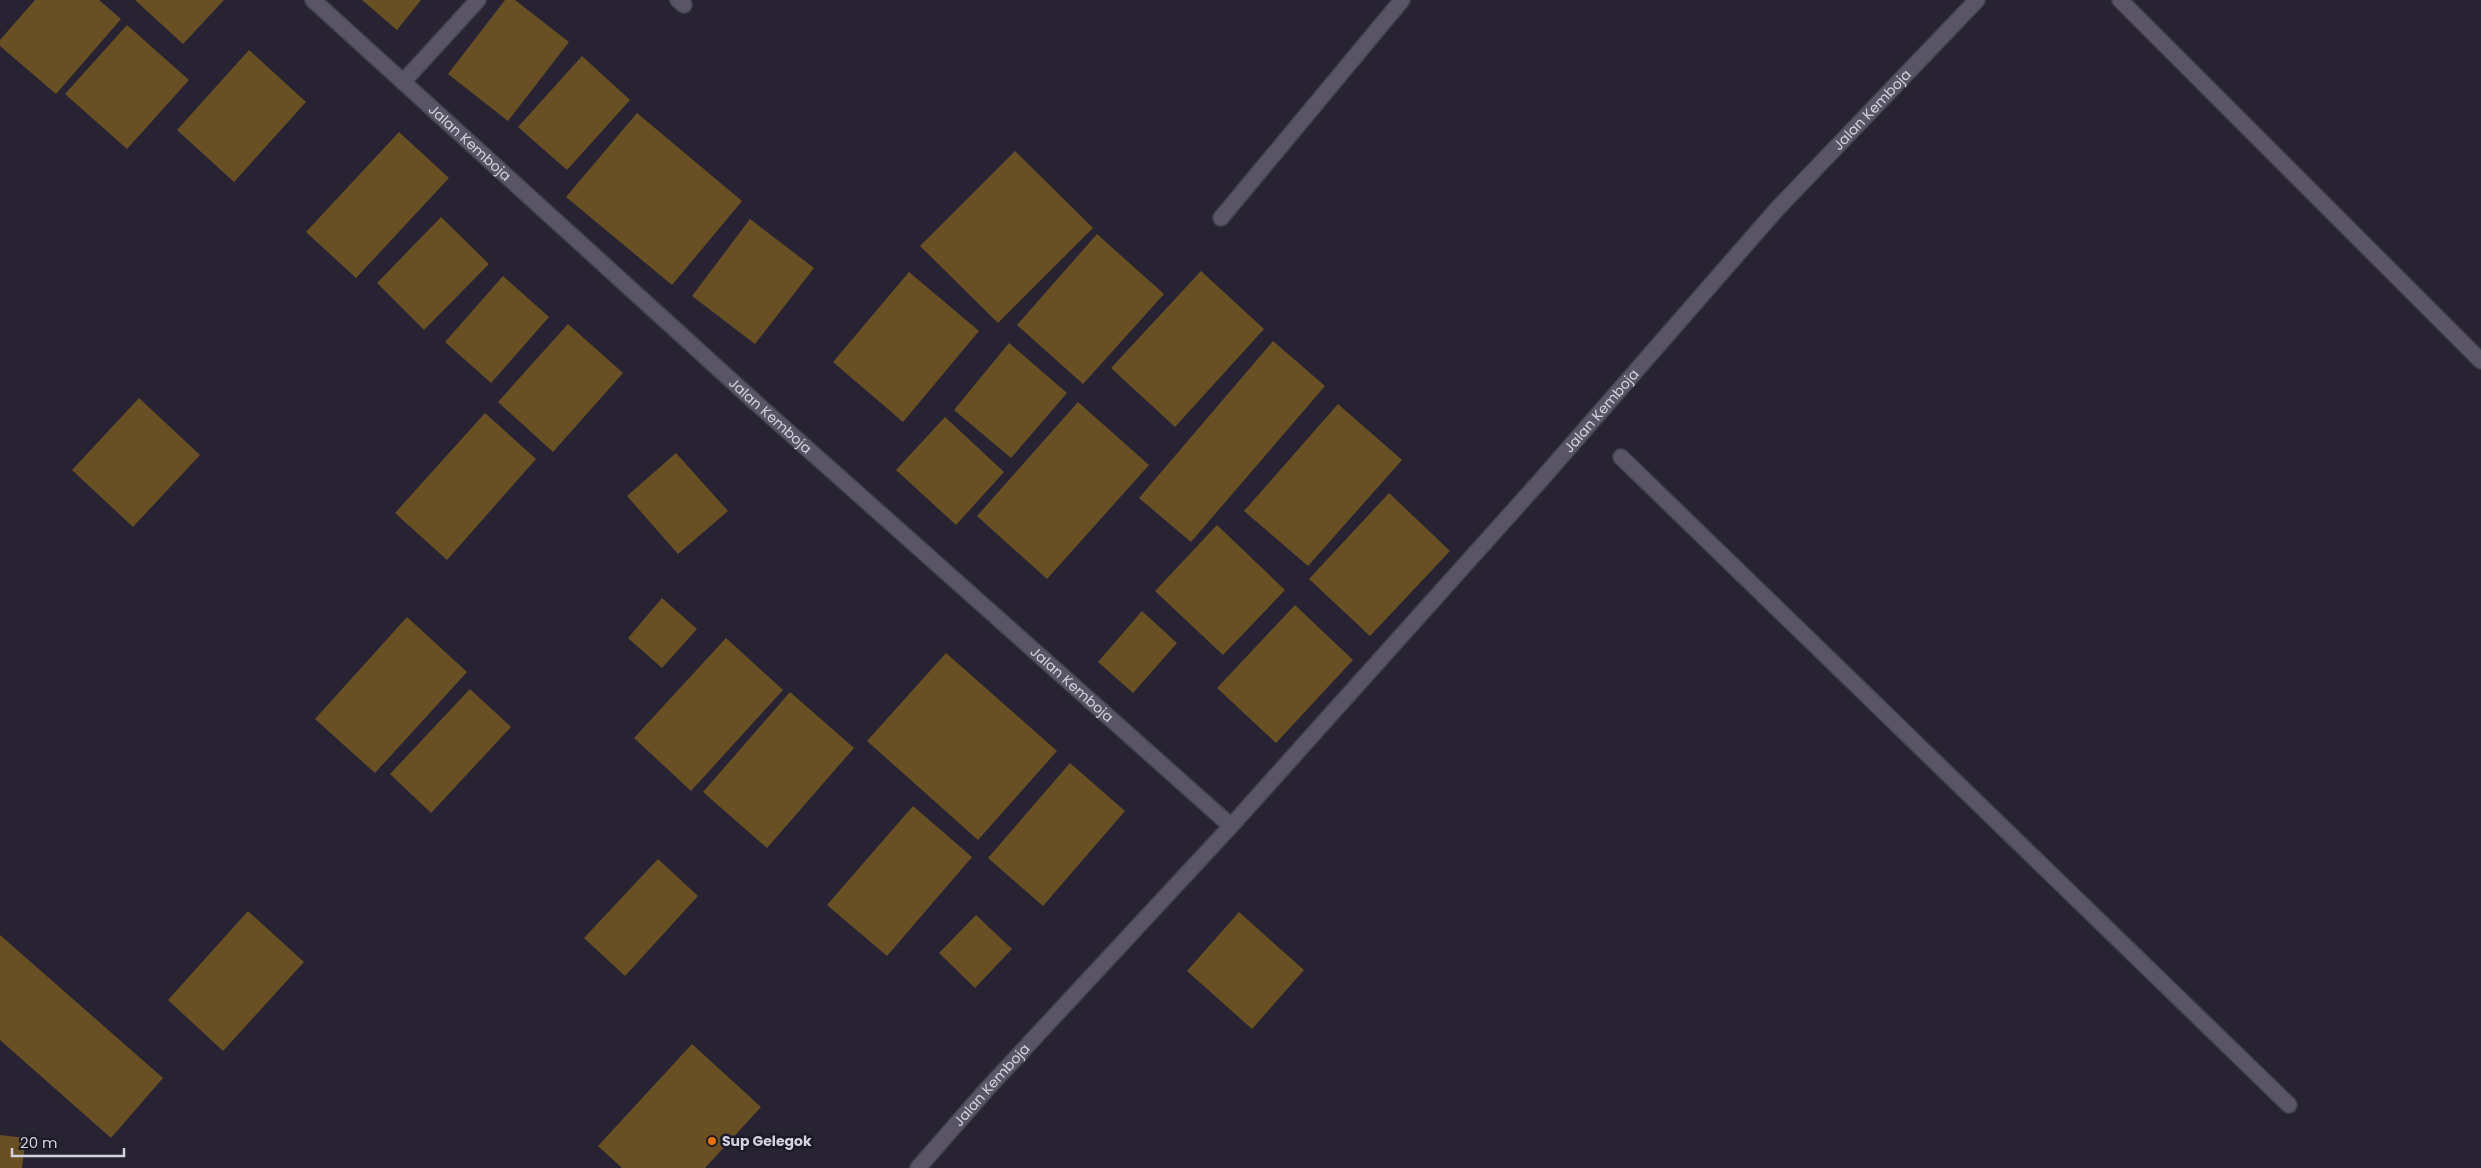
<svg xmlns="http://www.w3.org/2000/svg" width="2481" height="1168" viewBox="0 0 2481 1168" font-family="Poppins,sans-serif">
	<rect width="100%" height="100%" fill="#272332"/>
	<path fill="#685024" d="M35,0h64l22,19 -65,75 -56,-48v-6z
		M135,0h89l-41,44z
		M362,0h59l-24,30z
		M505,0h10l54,42 -61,79 -60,-47z
		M127,25l62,55 -62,69 -62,-55z
		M249,50l57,52 -72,80 -57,-52z
		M582,56l48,44 -63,70 -49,-43z
		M637,113l105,88 -70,84 -106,-88z
		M399,132l50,46 -93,100 -50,-46z
		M1015,151l78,77 -95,95 -78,-77z
		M441,217l48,47 -65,66 -47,-47z
		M750,219l64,49 -59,76 -63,-48z
		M1097,234l67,60 -81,90 -66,-59z
		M1201,271l63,58 -89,98 -64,-59z
		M909,272l70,59 -76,91 -70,-60z
		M503,276l46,41 -58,66 -46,-41z
		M568,324l55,49 -70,79 -55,-50z
		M1273,341l52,45 -134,156 -52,-44z
		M1009,343l58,50 -56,65 -57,-48z
		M139,398l61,57 -67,72 -61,-57z
		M1078,402l71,63 -102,114 -70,-63z
		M1338,404l64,56 -94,106 -64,-55z
		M485,413l51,46 -89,101 -52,-47z
		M945,417l59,55 -48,53 -60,-55z
		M676,453l52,58 -50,43 -51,-58z
		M1389,493l61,58 -80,85 -61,-57z
		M1217,525l68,65 -62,65 -68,-64z
		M662,598l35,31 -35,39 -34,-30z
		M1295,605l58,55 -77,83 -59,-55z
		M1142,611l35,32 -44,50 -35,-31z
		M407,617l60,55 -92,101 -60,-54z
		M726,638l57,52 -92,101 -57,-53z
		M946,653l111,98 -79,89 -111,-99z
		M470,689l41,38 -80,86 -41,-39z
		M790,692l64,56 -87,100 -64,-56z
		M1070,763l55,48 -82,95 -55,-48z
		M913,806l59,51 -85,99 -60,-51z
		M658,859l40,37 -73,80 -41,-38z
		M248,911l56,51 -81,89 -55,-51z
		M1239,912l65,58 -52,59 -65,-58z
		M976,915l36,34 -37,39 -36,-35z
		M0,935l163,143 -52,60 -111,-98z
		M692,1044l69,63 -56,61h-83l-24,-22z
		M0,1135l26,3 -4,30h-22z"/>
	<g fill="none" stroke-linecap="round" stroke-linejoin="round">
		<defs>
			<path id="service" d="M678,0l6,5
				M2120,0l361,361
				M403,82l75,-82
				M1221,218l181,-218
				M1621,457l668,648"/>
			<g id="minor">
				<path id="s1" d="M313,0l442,402 476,424"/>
				<path id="s2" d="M918,1168l69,-79 244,-263 309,-345 237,-272 200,-209"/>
			</g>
		</defs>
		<use href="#service" stroke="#433f4c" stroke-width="18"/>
		<use href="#minor" stroke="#433f4c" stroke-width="18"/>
		<use href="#service" stroke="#595566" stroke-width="15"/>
		<use href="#minor" stroke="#595566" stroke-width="15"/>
	</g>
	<circle fill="#e8710a" stroke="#1d1a28" stroke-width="2" cx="712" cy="1141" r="5"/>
	<g text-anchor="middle" stroke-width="5" stroke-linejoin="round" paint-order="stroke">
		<g font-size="14" fill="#d4d2dc" stroke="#1d1a28">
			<text dy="5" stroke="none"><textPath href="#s2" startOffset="1425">Jalan Kemboja</textPath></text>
			<text dy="5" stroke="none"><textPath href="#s1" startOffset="212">Jalan Kemboja</textPath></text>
			<text dy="5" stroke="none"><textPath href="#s2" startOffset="1020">Jalan Kemboja</textPath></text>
			<text dy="5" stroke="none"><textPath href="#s1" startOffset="618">Jalan Kemboja</textPath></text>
			<text dy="5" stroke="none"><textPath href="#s1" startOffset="1022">Jalan Kemboja</textPath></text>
			<text dy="5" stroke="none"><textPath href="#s2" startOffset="111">Jalan Kemboja</textPath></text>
		</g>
		<g font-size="14" font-weight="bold" fill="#d4d2dc" stroke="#1d1a28" text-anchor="start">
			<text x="722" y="1146">Sup Gelegok</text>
		</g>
	</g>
	<path d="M12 1148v8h112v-8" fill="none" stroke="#d4d2dc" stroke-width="2.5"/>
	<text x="20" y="1148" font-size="15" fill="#d4d2dc" stroke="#1d1a28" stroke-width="4" paint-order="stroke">20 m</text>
</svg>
